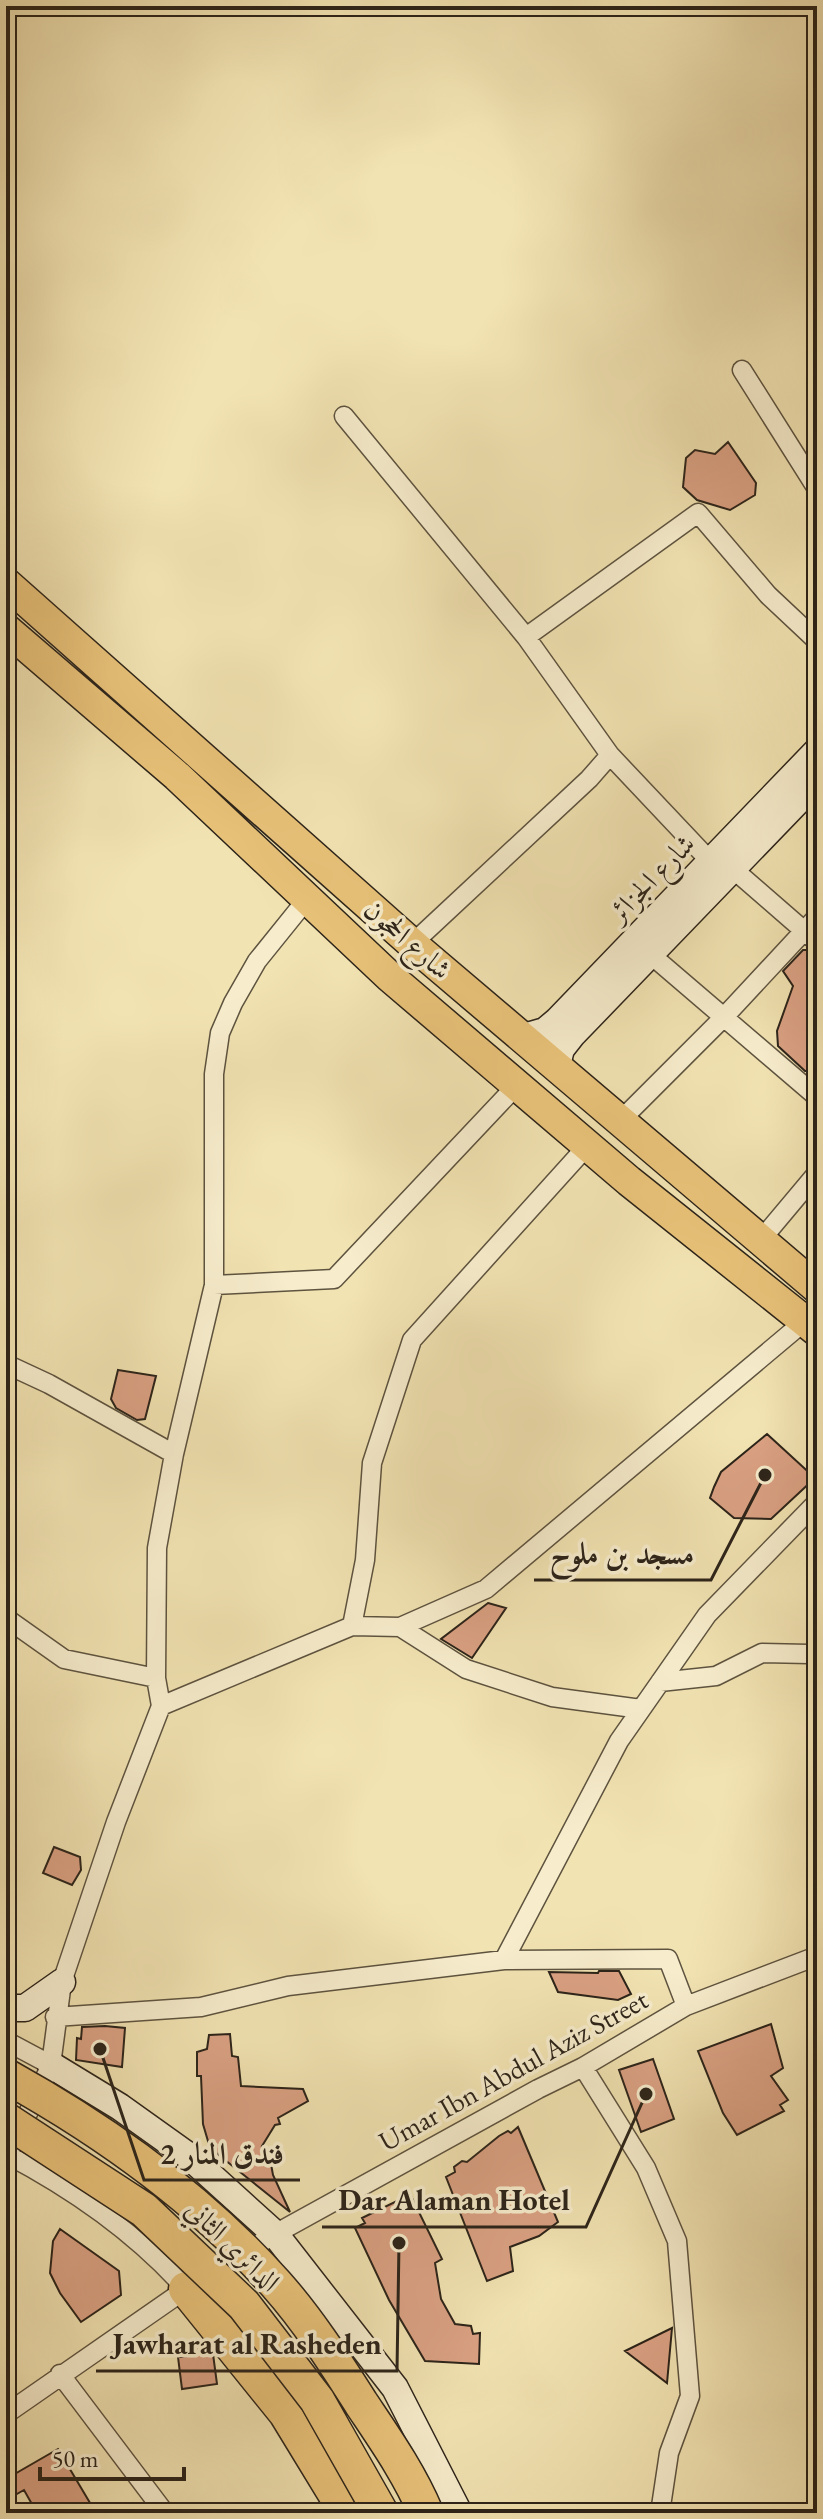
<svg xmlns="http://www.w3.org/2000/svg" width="823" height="2519" viewBox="0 0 823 2519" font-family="'EB Garamond',Amiri,serif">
	<rect width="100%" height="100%" fill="#f2e3b2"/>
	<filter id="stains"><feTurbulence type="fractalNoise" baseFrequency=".0025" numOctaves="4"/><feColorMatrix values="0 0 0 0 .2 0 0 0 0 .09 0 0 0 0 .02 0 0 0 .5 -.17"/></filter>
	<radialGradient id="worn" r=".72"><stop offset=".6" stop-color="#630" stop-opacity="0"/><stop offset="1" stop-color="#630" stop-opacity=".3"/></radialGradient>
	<path fill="#daa183" stroke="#2b2319" stroke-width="2" d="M728,442l28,41 -1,12 -25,15 -33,-10 -14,-13 3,-29 9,-8 20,4z
		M803,950h4l10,6v115h-12l-27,-25 -1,-15 16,-45 -10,-15z
		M118,1370l38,6 -11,43 -8,1 -21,-12 -5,-9z
		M767,1434l48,44 -44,41 -37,-1 -24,-20 4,-11 7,-15z
		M488,1603l18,5 -34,50 -31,-19z
		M54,1847l26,10 1,13 -9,15 -29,-12z
		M599,1971h20l12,23 -13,6 -60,-8 -9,-20 49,1z
		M771,2024l12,44 -12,8 17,24 -8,5 4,6 -47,24 -14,-22 -25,-62z
		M105,2026l20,2 -3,39 -46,-7 1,-22 4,1 1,-12z
		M230,2034l2,22 6,1 3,29 62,3 5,12 -30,17 2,6 -5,1 -13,21 12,6 -3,12 2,11 17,37 -80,-64 -7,-24 -2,-48h-4v-24l10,-3 2,-14z
		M653,2059l21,60 -33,13 -22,-62z
		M518,2127l40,95 -19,14 -29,11 3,24 -26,10 -41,-104 9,-5 -1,-5 8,-6 5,1 32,-26 9,-5 3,2z
		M403,2198l2,4 7,-4 30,61 -7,4 6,36 14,25 16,2 2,8 7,-1 -1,31 -54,-3 -36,-61 -34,-72 10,-5 -3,-5z
		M60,2229l59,42 2,24 -40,27 -21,-29 -10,-20 3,-32z
		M672,2328l-5,55 -42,-32z
		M202,2346v5h8l3,3 4,30 -35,5 -4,-32 9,-1 -1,-8z
		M58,2449l38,64h-59l-13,-23 -18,10v-21z"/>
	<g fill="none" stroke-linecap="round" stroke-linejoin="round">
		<defs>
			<path id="street" d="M742,370l75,119
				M344,416l182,221 84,118 101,107
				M526,637l172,-124 70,82 49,46
				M725,862l92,80
				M412,944l177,-165 21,-24
				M650,954l167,143
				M619,1122l106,-106 92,-99
				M760,1241l57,-68
				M214,1285l120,-6 183,-194
				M6,1364l43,20 125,70
				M6,1618l58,41 92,19
				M352,1626l48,1 86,-38 319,-268
				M400,1627l66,42 86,28 89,12
				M660,1682l56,-6 46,-23 47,1 8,3
				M161,1706l191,-80 13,-66 7,-97 40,-123 176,-195
				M504,1960l115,-219 88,-126 110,-113
				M55,2017l146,-10 87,-21 216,-26 164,-1 18,47
				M6,2041l45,24
				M583,2067l63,101 31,73 13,155 -21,57 -9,60
				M6,2154c67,35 130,79 180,135
				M6,2159l45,-94 11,-83 54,-160 45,-116 -5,-28 1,-130 17,-94 40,-169v-211l6,-41 13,-30 24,-42 50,-62
				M60,2374l105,139
				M6,2414l180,-125 89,-55 263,-145 45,-22 103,-61 131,-50"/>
			<path id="secondary" d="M524,1037l21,-6 12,-10 260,-270
				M557,1065l4,-16 11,-14 245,-254
				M6,2008h19l37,-26
				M51,2065l69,42 70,50 85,77 120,154 64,125"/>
			<path id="primary" d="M6,583l412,366 399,339
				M6,629l171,147 213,201 239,204 188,150"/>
			<path id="highway" d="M186,2289l100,124 61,100"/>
		</defs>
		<use href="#street" stroke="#5d533f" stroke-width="21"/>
		<use href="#secondary" stroke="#2b2319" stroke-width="29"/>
		<use href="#primary" stroke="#2b2319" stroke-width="33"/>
		<use href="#highway" stroke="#2b2319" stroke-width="37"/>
		<use href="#street" stroke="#f7edcd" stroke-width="18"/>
		<use href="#secondary" stroke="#f7edcd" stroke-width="26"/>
		<use href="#primary" stroke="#e9c279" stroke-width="30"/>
		<use href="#highway" stroke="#e9c279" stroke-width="34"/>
		<defs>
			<path id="highway-bridge" d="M6,2076c99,55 194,123 270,208 32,36 59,78 85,119 24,36 48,70 65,110
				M6,2120l138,90 100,95 73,95 64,113"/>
		</defs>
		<use href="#highway-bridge" stroke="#2b2319" stroke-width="37" stroke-linecap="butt"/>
		<use href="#highway-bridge" stroke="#e9c279" stroke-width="34"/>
	</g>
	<g text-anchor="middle" stroke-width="7" stroke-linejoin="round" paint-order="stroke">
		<g font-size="28" fill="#2b2319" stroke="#f7edcd">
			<text transform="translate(651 878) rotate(-46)" y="10">شارع الجزائر</text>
			<text transform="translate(408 939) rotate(41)" y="10">شارع الحجون</text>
			<text transform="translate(513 2070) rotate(-29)" y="10">Umar Ibn Abdul Aziz Street</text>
			<text transform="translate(233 2245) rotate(44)" y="10">الدائري الثاني</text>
		</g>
	</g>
	<path fill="none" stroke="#2b2319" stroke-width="3" d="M765 1475L711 1580H534M100 2049L144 2180H300M646 2094L586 2227H322M399 2243L397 2371H96"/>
	<g fill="#2b2319" stroke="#f7edcd" stroke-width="3">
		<circle cx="765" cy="1475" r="8"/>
		<circle cx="100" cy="2049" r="8"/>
		<circle cx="646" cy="2094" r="8"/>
		<circle cx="399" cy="2243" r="8"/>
	</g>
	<g font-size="30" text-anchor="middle" font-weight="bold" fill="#2b2319" stroke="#f7edcd" stroke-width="7" stroke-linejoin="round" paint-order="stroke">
		<text x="622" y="1564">مسجد بن ملوح</text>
		<text x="222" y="2164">فندق المنار 2</text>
		<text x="454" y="2210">Dar Alaman Hotel</text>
		<text x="247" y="2354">Jawharat al Rasheden</text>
	</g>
	<rect width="823" height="2519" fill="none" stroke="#f2e3b2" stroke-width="32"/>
	<rect x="8" y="8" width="807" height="2503" fill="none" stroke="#2b2319" stroke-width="4"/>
	<rect x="16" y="16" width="791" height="2487" fill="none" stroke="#2b2319" stroke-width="2"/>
	<path d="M40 2467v12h144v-12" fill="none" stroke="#2b2319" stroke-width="4"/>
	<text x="52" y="2467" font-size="24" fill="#2b2319" stroke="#f7edcd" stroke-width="6" paint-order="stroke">50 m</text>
	<rect width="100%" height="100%" filter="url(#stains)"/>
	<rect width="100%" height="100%" fill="url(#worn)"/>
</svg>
